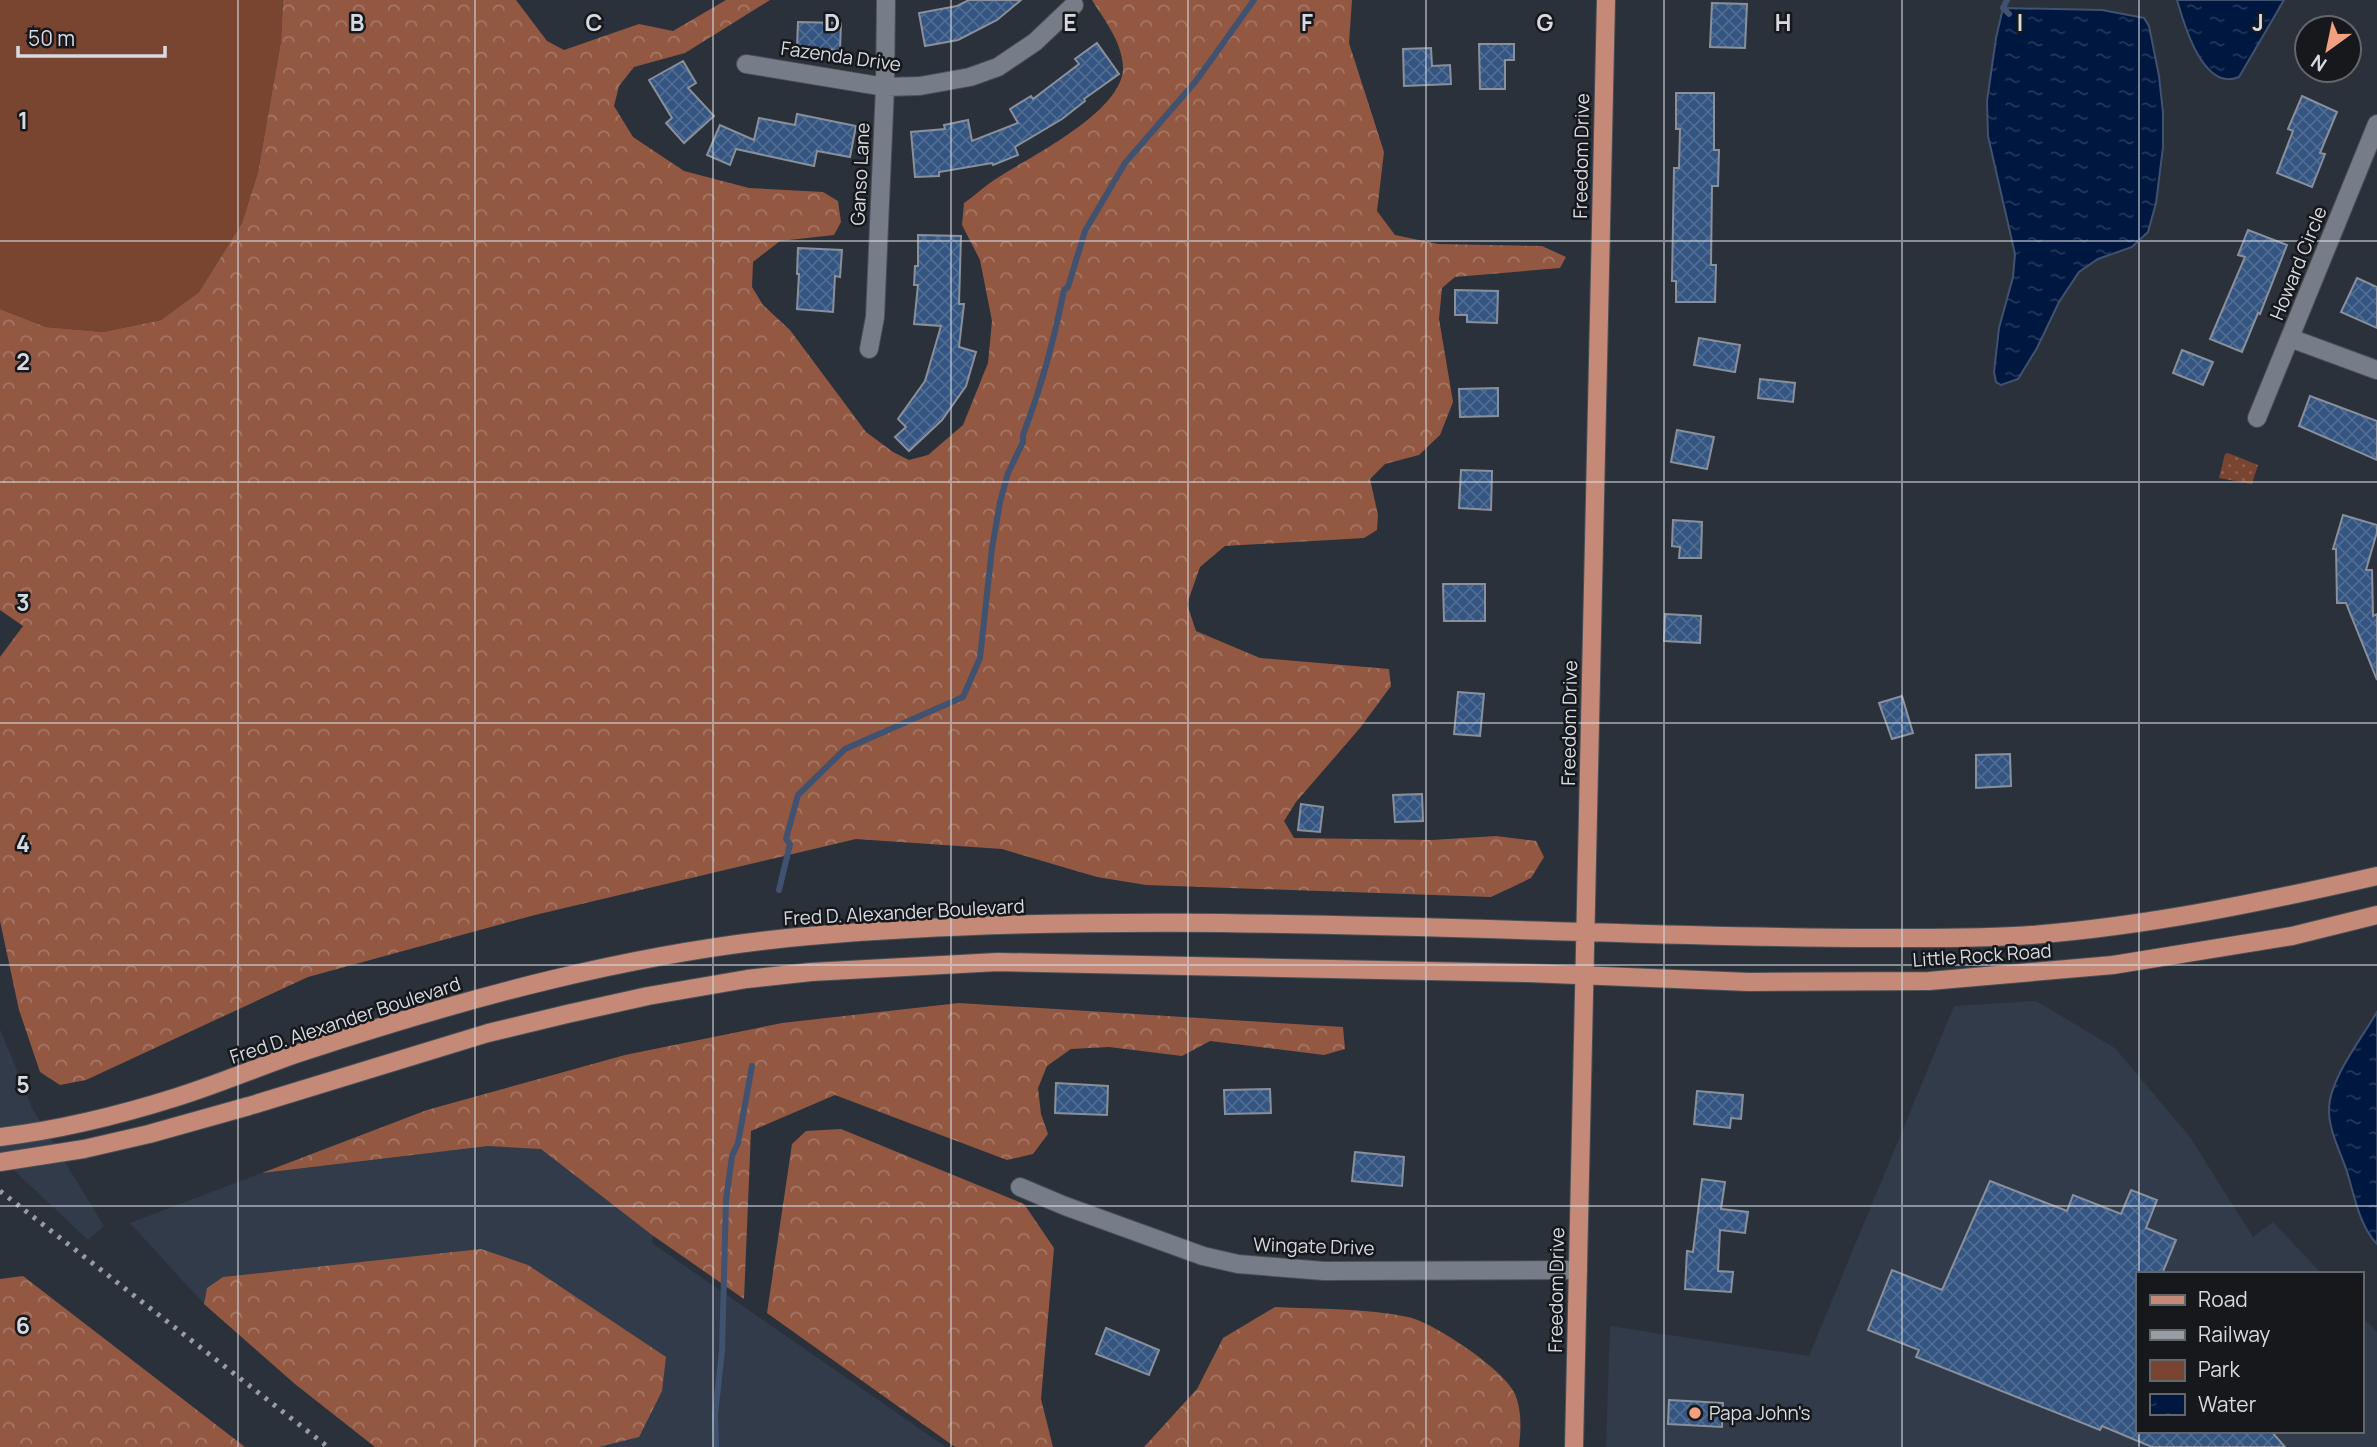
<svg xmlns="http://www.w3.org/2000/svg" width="2377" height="1447" viewBox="0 0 2377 1447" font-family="Manrope,sans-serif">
	<defs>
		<pattern id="forest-crowns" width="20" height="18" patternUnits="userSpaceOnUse" patternTransform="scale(1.75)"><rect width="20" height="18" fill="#925842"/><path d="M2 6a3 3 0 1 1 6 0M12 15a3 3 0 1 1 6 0" fill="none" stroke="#a57766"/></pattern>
		<pattern id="park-dots" width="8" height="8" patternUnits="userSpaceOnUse" patternTransform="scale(1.75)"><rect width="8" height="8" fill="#7a4530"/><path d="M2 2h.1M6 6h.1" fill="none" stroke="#8c5f4e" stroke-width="1.8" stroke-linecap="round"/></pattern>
		<pattern id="water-ripples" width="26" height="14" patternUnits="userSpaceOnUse" patternTransform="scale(1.75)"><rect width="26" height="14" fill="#001740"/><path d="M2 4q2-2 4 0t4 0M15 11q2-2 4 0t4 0" fill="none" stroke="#24385b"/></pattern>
		<pattern id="building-cross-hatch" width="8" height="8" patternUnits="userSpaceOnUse" patternTransform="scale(1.75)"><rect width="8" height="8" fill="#345481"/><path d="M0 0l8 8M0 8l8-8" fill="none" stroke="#516c93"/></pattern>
	</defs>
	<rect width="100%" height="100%" fill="#2b313a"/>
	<path fill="#313b49" d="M2036,1001l79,47 75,89 63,100 20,-15 49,52h-185v157h224v-115l16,16v115h-771l4,-121 199,30 145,-350z
		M782,1023l175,19 -296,128 -9,73 294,204h-571l-80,-63 -91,-80 -74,-81 297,-113 198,-55z
		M0,1029l32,79 72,118 -16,14 -88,-83z"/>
	<path fill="#7a4530" d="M0,0h283l-2,41 -23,131 -16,51 -43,69 -38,28 -58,12 -57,-5 -46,-18z"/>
	<path fill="url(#forest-crowns)" d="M283,0h233l31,41 17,9 75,-26 34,7 53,-31h44l-85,53 -51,14 -15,19 -5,20 19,31 51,34 65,17 74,4 15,9 3,21 -7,13 -54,6 -27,21 -1,25 11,18 27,25 76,102 27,20 16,8 19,-5 35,-30 25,-62 4,-42 -12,-61 -18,-35 2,-22c10,-7 20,-16 30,-23 33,-22 130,-68 129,-113 -1,-25 -18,-46 -31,-67h260l-3,43 35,109 -7,59 18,24 43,9 104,2 24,11 -6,11 -105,9 -13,11 -3,31 14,83 -13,33 -21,20 -34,9 -15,15 8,36 -1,15 -13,8 -139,8 -25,21 -13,37 9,27 64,27 129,11 2,17 -31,42 -64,74 -12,19 10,17 138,2 64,-4 40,5 8,16 -13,21 -40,19 -345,-12 -49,-8 -95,-28 -146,-10 -321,76 -227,62 -222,103 -26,5 -20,-13 -21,-62 -19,-89v-264l23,-31 -23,-16v-301l46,18 57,5 58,-12 38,-28 43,-69 16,-51 23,-131z
		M959,1003l384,24 2,22 -21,6 -114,-14 -28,15 -73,-9 -38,2 -24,17 -9,22 3,26 7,20 -15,20 -26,6 -172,-65 -84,36 -7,168 -92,-64 -111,-86 -53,-3 -226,27 165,-63 198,-55 157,-32z
		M841,1129l183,75 30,44 -13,151 12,48h-98l-188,-134 25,-169 14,-13z
		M481,1249l47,16 138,92 -4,34 -23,46 -40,10h-224l-80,-63 -91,-80 3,-16 16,-11z
		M23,1276l222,171h-245v-168z
		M1275,1307c44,2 90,1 133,10 25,5 97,53 107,77 7,17 6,36 4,53h-375l53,-58 26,-51z"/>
	<path fill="url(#park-dots)" d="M2228,453l30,12 -6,19 -33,-6 6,-24z"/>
	<path fill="url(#water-ripples)" stroke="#405270" stroke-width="2" d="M2177,0h107l-45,77c-36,15 -55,-53 -62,-77z
		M2003,8l99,2 42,8 5,8 10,50 4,37v34l-7,56 -8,29 -16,15 -34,12 -19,13 -20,30 -22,46 -19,31 -17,6 -5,-3 -2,-10 5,-44 14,-51 2,-23 -27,-118 -1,-35 9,-63z
		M2377,1012v232c-17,-18 -22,-45 -29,-69 -6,-21 -20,-44 -19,-67 1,-30 33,-70 48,-96z"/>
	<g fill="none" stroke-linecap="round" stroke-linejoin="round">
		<path stroke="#405270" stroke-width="6" d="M2007,0l-4,8 6,6
			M779,890l11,-46 -4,-5 12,-44 47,-46 118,-52 17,-39 12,-110 8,-46 8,-29 15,-31v-7c18,-47 31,-94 41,-145l4,-3 17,-56 40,-68 71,-82 58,-81
			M716,1447l-1,-32 7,-64 4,-151 6,-44 6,-13 14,-77"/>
	</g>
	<path fill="url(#building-cross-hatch)" stroke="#89909b" stroke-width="2" d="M969,0h52l-24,20 -39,20 -33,6 -6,-33 38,-7z
		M1712,3l35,1 -2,44 -35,-1z
		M798,22l43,1 -1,27 -43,-2z
		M1097,43l22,31 -35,25 1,2 -23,18 -47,28 3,8 -25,10 -1,-2 -53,9v4l-24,1 -4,-45 34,-3 -1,-4 24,-5 4,21 46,-18 -8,-14 21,-13 2,3 46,-35 -4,-5z
		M1479,44h35v16h-9v29h-25z
		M1431,48l1,18 18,-1 1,19 -47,2 -1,-37z
		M683,61l13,22 -8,5 26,28 -30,27 -18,-20 6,-5 -23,-38z
		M1676,93h38v57h5l-1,36h-6l-1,79h5l-1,37h-39v-21h-4l2,-113h5l1,-39h-4z
		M2302,96l35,16 -17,41 5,1 -13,33 -35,-14 16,-42 -5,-2z
		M797,114l59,12 -6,31 -33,-6 -3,15 -78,-17 -6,16 -23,-10 13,-30 34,15 5,-22 36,7z
		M2248,230l39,15 -27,69 -2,-1 -16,39 -32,-13 35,-82 -7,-2z
		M918,235l43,1 -2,68h5l-5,43 17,5 -10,34 -24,34 -33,31 -14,-14 11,-10 -8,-8 27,-38 16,-55 -27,-2 4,-39h-4l1,-19h3z
		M798,248l44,2 -2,27 -5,-1 -2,36 -36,-3 2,-35h-2z
		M2357,278l20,9v41l-36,-16z
		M1455,290l43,1 -1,32 -30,-1v-7h-12z
		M1699,338l41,7 -5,27 -41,-7z
		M2182,350l31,12 -10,23 -30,-12z
		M1760,379l35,4 -2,19 -35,-4z
		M1498,388v28l-38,1 -1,-28z
		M2310,396l67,25v39l-78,-34z
		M1677,430l37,7 -7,32 -36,-7z
		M1461,470l31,1 -1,39 -32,-2z
		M2343,515l34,10v7l-11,38h6l1,46 4,-2v66l-31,-77h-9l-1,-54h-3z
		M1673,520l29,2 -1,36h-22l1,-11 -8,-1z
		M1443,584h42v37h-41z
		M1665,614l36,2 -1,27 -36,-2z
		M1458,692l26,2 -4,42 -26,-2z
		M1902,696l11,37 -21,6 -13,-36z
		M2010,754l1,32 -35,2v-33z
		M1422,794l1,27 -28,1 -2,-27z
		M1301,804l22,3 -3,25 -22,-2z
		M1056,1083l52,3 -1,29 -52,-2z
		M1270,1089l1,24 -46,1 -1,-24z
		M1697,1091l46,4 -2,24 -10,-1 -1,10 -36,-4z
		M1355,1152l49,5 -2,29 -50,-5z
		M1702,1179l23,3 -4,27 27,3 -3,21 -25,-3 -2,41 15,1 -2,20 -46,-3 2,-38 6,1z
		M1990,1181l77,30 6,-16 48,19 10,-24 26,10 -11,28 30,12 -14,34h-25v157h134l14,16h-133l-50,-21 -2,4 -184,-73 3,-7 -51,-20 24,-60 50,20z
		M1106,1328l53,22 -10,25 -53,-21z
		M1669,1400l54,3 -1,24 -54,-3z"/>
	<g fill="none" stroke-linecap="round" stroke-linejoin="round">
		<defs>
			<path id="minor" d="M746,64l139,23 35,-1 50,-9 28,-10 37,-25 39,-37
				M2290,338l87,32
				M869,349l6,-32 10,-230 1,-87
				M2257,418l120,-294
				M1020,1187l45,19 138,50 35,8 86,7 254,-1"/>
			<path id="major" d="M0,1137c59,-7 120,-22 177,-40 42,-13 83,-31 125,-45 164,-54 335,-101 507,-116 254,-22 519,-12 774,-4 97,3 194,6 291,6 52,0 105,1 157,-3 117,-9 232,-33 346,-59
				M0,1162l84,-13 65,-15 100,-28 239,-73 79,-19 81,-18 99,-17 64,-7 187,-10 530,11 221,9 180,-1 184,-16 179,-29 85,-21
				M1574,1447l32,-1447"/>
		</defs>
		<use href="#minor" stroke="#4a4f57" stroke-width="20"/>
		<use href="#major" stroke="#4a4f57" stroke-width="20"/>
		<use href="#minor" stroke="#767d88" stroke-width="18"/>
		<use href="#major" stroke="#c58a77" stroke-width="18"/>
		<path stroke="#989da4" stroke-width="5" stroke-dasharray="3.5 7" stroke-linecap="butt" d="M0,1191l328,256"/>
	</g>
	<path fill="none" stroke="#d7dbe1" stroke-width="2" stroke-opacity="0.55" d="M238,0v1447M475,0v1447M713,0v1447M951,0v1447M1188,0v1447M1426,0v1447M1664,0v1447M1902,0v1447M2139,0v1274M0,241h2377M0,482h2377M0,723h2377M0,965h2377M0,1206h2377M2139,1431v16"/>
	<circle fill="#f2a080" stroke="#16181c" stroke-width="2.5" cx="1695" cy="1413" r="7"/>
	<g text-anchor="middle" stroke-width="5" stroke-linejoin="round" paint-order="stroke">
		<g font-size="19" fill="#d7dbe1" stroke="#16181c">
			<text transform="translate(841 56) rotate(8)" y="7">Fazenda Drive</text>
			<text transform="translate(1581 156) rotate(-89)" y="7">Freedom Drive</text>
			<text transform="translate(860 174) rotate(-87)" y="7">Ganso Lane</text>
			<text transform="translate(2298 263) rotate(-68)" y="7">Howard Circle</text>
			<text transform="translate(1569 723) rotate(-89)" y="7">Freedom Drive</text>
			<text transform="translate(904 912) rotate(-3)" y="7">Fred D. Alexander Boulevard</text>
			<text transform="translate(1982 955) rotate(-4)" y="7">Little Rock Road</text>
			<text transform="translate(345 1020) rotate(-18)" y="7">Fred D. Alexander Boulevard</text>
			<text transform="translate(1314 1246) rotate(2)" y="7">Wingate Drive</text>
			<text transform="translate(1556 1290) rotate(-89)" y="7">Freedom Drive</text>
		</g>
		<g font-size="19" fill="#d7dbe1" stroke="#16181c" text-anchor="start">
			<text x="1709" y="1420">Papa John's</text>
		</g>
	</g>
	<g font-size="23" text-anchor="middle" font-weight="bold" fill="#d7dbe1" stroke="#16181c" stroke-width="5" stroke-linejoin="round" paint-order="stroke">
		<text x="357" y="31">B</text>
		<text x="594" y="31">C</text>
		<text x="832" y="31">D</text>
		<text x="1070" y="31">E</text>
		<text x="1307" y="31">F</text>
		<text x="1545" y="31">G</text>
		<text x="1783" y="31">H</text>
		<text x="2020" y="31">I</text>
		<text x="2258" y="31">J</text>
		<text x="23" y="129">1</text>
		<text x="23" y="370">2</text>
		<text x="23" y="611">3</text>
		<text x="23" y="852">4</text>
		<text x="23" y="1093">5</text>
		<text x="23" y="1334">6</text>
	</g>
	<rect x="2136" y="1272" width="228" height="161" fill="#16181c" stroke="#63666b" stroke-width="2"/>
	<rect x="2150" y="1295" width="35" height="10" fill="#c58a77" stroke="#63666b" stroke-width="2"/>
	<text x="2198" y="1307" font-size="21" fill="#d7dbe1">Road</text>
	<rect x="2150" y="1330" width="35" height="10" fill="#989da4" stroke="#63666b" stroke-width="2"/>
	<text x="2198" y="1342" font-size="21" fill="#d7dbe1">Railway</text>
	<rect x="2150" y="1360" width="35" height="21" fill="#7a4530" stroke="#63666b" stroke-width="2"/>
	<text x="2198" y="1377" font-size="21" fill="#d7dbe1">Park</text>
	<rect x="2150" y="1394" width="35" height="21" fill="url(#water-ripples)" stroke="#63666b" stroke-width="2"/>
	<text x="2198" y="1412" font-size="21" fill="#d7dbe1">Water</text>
	<g transform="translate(2328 49) rotate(213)"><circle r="33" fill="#16181c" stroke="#63666b" stroke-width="2"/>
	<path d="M0-5L12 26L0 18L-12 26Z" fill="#f2a080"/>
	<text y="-10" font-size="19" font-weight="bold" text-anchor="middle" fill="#d7dbe1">N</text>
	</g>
	<path d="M18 46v10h147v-10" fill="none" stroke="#d7dbe1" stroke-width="3.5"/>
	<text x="28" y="46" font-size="21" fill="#d7dbe1" stroke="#16181c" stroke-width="5" paint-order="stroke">50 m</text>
</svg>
